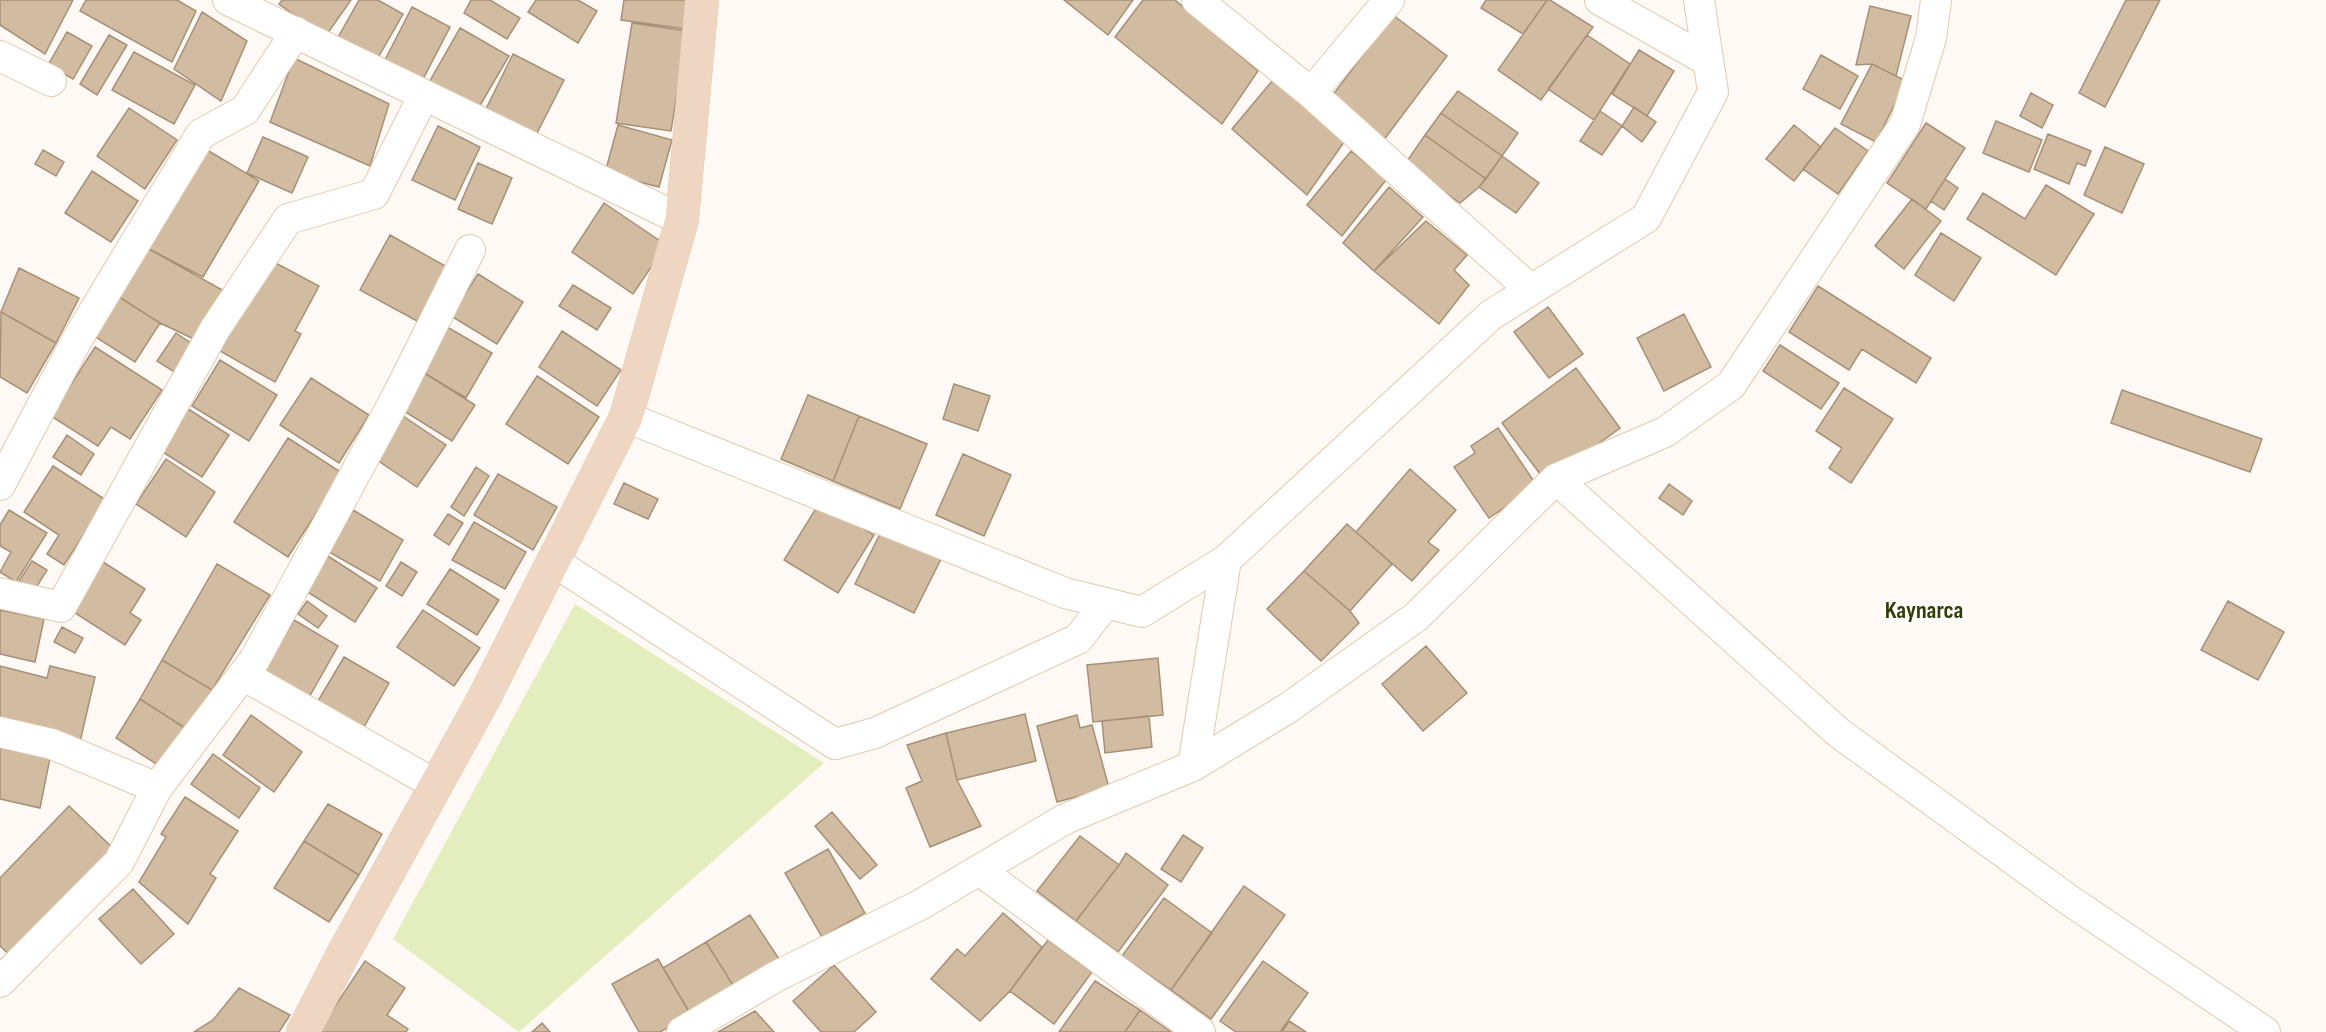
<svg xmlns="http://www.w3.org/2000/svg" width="2326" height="1032" viewBox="0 0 2326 1032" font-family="'Sofia Sans Condensed',sans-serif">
	<rect width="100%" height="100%" fill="#fef9f4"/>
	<path fill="#e4edbd" d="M575,604l249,159 -305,269 -126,-93z"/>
	<path fill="#d1bba1" stroke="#a69077" stroke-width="1.5" d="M0,0h73l-28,54 -45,-29z
		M86,0h91l19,11 -24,51 -92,-51z
		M282,0h69l-26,37 -46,-33z
		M359,0h19l25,14 -28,49 -39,-22z
		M471,0h19l30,18 -13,21 -43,-26z
		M536,0h42l19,11 -19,32 -50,-31z
		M624,0h66l-4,29 -65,-9z
		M1064,0h69l-25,35z
		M1143,0h32l83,71 -36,53 -107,-87z
		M1486,0h61l-24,34 -42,-26z
		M1547,0h3l43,27 -52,73 -43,-30z
		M2126,0h34l-55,107 -26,-14z
		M1870,6l41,10 -15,60 -24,-12 -16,1z
		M412,7l38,20 -29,56 -38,-19z
		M202,12l45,29 -26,60 -47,-32z
		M1393,15l54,41 -64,85 -54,-41z
		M632,23l55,8 -16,100 -55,-8z
		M460,28l49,28 -34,58 -48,-28z
		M67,32l25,14 -19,33 -25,-14z
		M109,35l18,10 -30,50 -17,-11z
		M1587,35l43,29 -36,56 -46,-31z
		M1639,50l35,21 -27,45 -35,-22z
		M134,52l61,33 -21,39 -62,-34z
		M513,54l51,26 -30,59 -50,-26z
		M1821,55l37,21 -18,33 -37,-20z
		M294,58l95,46 -19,62 -100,-44z
		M1872,64l34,17 -30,61 -35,-18z
		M1273,80l71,62 -37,53 -75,-66z
		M1458,91l60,42 -16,23 -61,-43z
		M2031,93l22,12 -11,23 -22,-12z
		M1634,107l22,15 -14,20 -20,-16z
		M129,108l48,32 -32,49 -48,-33z
		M1600,111l22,15 -20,29 -22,-14z
		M1441,113l61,43 -16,23 -61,-44z
		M1996,121l46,19 -13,32 -46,-19z
		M1926,123l39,25 -39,61 -39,-26z
		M618,125l54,15 -13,47 -54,-14z
		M1794,125l27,22 -27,34 -28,-22z
		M438,126l42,21 -25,53 -43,-20z
		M1835,128l33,23 -30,43 -35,-25z
		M2048,134l43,17 -6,15 -8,-3 -8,21 -35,-15z
		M1425,135l61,44 -7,8 -19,16 -55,-39z
		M263,137l45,20 -16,36 -45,-20z
		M202,147l57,34 -56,96 -56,-29z
		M2105,147l39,17 -22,49 -38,-18z
		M43,150l21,12 -8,14 -21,-12z
		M1351,151l35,29 -44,56 -35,-31z
		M1502,156l37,27 -23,30 -37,-26z
		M478,163l34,15 -20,46 -34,-15z
		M92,171l46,30 -27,41 -46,-29z
		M1945,179l13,9 -14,22 -13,-9z
		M2046,185l48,29 -38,61 -89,-56 16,-26 42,26z
		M1389,187l34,30 -49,54 -31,-28z
		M1912,199l29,22 -37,48 -29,-23z
		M604,203l62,42 -33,49 -61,-42z
		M1426,221l41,34 -13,15 15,15 -30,39 -65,-53z
		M1941,233l40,25 -27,43 -39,-26z
		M390,235l57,32 -30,54 -57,-31z
		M147,248l77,43 -28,49 -36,-17 -41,-26z
		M270,260l49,26 -24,45 6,3 -26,48 -55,-31z
		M19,268l60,30 -23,45 -55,-31z
		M478,274l45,28 -26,42 -46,-28z
		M573,285l38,23 -14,22 -38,-24z
		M1818,286l113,72 -15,25 -54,-34 -13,21 -60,-38z
		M119,297l41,26 -25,39 -41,-26z
		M1548,307l35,47 -34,24 -35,-46z
		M1,312l55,31 -29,50 -27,-16z
		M1684,314l27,53 -47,24 -27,-53z
		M447,327l45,26 -26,45 -45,-27z
		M562,331l59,39 -24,36 -58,-39z
		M176,333l18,12 -18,28 -19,-12z
		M1780,345l59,38 -18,26 -58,-38z
		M95,347l67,43 -32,49 -19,-12 -13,19 -47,-30z
		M220,360l57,35 -28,46 -57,-35z
		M1576,368l44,60 -74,54 -44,-59z
		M421,371l54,34 -23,36 -53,-33z
		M537,376l62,41 -31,47 -62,-40z
		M311,378l58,37 -30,48 -59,-38z
		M954,384l36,12 -12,35 -35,-12z
		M1844,388l49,31 -42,64 -22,-15 13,-20 -26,-17z
		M2122,390l140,49 -12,33 -139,-49z
		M808,395l51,21 -26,65 -52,-22z
		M185,407l44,28 -27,42 -44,-28z
		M403,416l43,29 -29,42 -43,-29z
		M859,416l68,28 -27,65 -67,-28z
		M1498,428l39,58 -48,32 -35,-51 21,-14 -4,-7z
		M67,435l27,19 -13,21 -28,-18z
		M288,438l54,35 -54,84 -54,-35z
		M963,454l48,21 -27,61 -48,-21z
		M166,459l49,33 -29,45 -50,-33z
		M53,466l53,34 -42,65 -17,-11 12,-19 -35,-23z
		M476,467l13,9 -25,40 -13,-9z
		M1410,469l46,41 -28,32 11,8 -27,31 -56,-49z
		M498,474l59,33 -24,43 -59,-35z
		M624,483l34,16 -10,20 -34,-15z
		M1669,484l23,17 -9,14 -24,-17z
		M820,502l54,33 -36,58 -54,-33z
		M9,510l38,23 -31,49 -16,-10 11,-20 -11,-6v-21z
		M353,510l50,30 -23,41 -51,-29z
		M448,514l15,9 -14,22 -15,-10z
		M474,522l52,30 -21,37 -53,-29z
		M1347,524l45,40 -42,47 -46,-40z
		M884,526l59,29 -29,58 -59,-29z
		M328,556l49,32 -22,34 -49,-31z
		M32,561l15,9 -13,21 -15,-10z
		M103,562l42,27 -15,24 11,7 -16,25 -53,-34z
		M401,562l16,10 -15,24 -16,-10z
		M217,564l53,31 -58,95 -50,-30z
		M450,569l49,31 -22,35 -50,-31z
		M1304,571l46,40 9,12 -38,38 -54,-52z
		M307,601l20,15 -9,12 -20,-14z
		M2228,601l56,31 -26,48 -57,-30z
		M0,610l44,9 -9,43 -35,-8z
		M423,610l57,38 -26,38 -57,-39z
		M294,620l44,26 -31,55 -45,-27z
		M62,627l21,11 -8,15 -21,-11z
		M1426,646l41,47 -44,38 -41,-47z
		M344,657l45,26 -28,49 -46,-26z
		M1158,658l5,57 -70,7 -6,-57z
		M162,660l50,30 -27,38 -45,-29z
		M0,666l47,12 3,-12 45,11 -15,65 -80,-20z
		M140,699l45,29 -24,39 -45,-29z
		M1025,714l11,47 -79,19 -11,-47z
		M251,715l51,37 -28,40 -51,-37z
		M1077,715l3,13 12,-3 17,63 -52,14 -20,-76z
		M1149,716l3,31 -47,6 -3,-32z
		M946,733l11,47 24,46 -51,21 -24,-59 16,-7 -15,-36z
		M0,748l50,10 -10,50 -40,-9z
		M213,754l47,34 -21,30 -48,-34z
		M185,797l53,34 -28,43 6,4 -28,46 -49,-42 27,-45 -5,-3z
		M328,804l54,30 -23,41 -55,-34z
		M69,806l47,45 -102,108 -14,-13v-68z
		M832,812l45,53 -17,14 -45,-53z
		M1183,835l20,13 -22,34 -20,-13z
		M1080,836l39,29 -43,56 -39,-30z
		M304,841l55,34 -30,47 -55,-34z
		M828,849l37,64 -43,24 -37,-64z
		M1126,853l42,32 -50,67 -42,-31 43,-56z
		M1244,886l41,29 -74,104 -40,-29z
		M133,889l41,45 -33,30 -42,-45z
		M1164,898l48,35 -41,57 -49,-34z
		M1003,913l39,34 -32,44 -30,30 -49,-42 26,-30 8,7z
		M750,915l29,44 -45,28 -28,-45z
		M1048,940l44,32 -38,52 -44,-33z
		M706,942l28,45 -43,28 -28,-47z
		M658,959l33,56 -31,17h-21l-27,-48z
		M365,961l40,27 -18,27 21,14 -2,3h-88z
		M1263,961l45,32 -28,39h-44l-16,-11z
		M834,965l42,47 -22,20h-33l-28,-31z
		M1095,981l45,29 -15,22h-66z
		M239,988l51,27 -11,17h-85l19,-12z
		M1140,1010l31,22h-46z
		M755,1011l19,21h-56z
		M1289,1021l17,11h-24z
		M542,1023l8,9h-18z"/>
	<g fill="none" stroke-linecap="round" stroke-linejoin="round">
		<defs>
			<path id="street" d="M228,0l454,220
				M1197,0l114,93
				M1389,0l-78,93 220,197
				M1600,0l108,61
				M0,56l51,25
				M626,417l439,176 77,19 84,-52 265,-245 155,-97 67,-126 -14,-92
				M1556,479l283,254 230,167 196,132
				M0,485l78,-147 123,-204 44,-24 51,-78
				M553,561l282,183 40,-11 203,-94 28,-36
				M0,593l61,14 154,-278 73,-110 86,-25 50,-99
				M243,675l193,110
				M0,732l52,12 105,44 98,-129 139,-257 76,-152
				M1193,766l95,-58 128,-91 140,-138 109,-47 66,-47 174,-261 26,-86 5,-38
				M979,870l221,162
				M0,982l119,-120 38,-74
				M682,1032l95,-56 143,-71 145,-86 128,-53 33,-206"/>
			<path id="secondary" d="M303,1032l39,-76 141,-256 143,-283 56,-197 20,-220"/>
		</defs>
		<use href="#street" stroke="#e1caaf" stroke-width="32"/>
		<use href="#secondary" stroke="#e1caaf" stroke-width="34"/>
		<use href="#street" stroke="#fff" stroke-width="30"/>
		<use href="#secondary" stroke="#eed6c3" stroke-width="33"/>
	</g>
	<g text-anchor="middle" stroke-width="6" stroke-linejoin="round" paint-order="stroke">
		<g font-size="24" font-weight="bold" fill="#323f04" stroke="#fff">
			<text x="1924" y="618">Kaynarca</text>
		</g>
	</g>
</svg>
